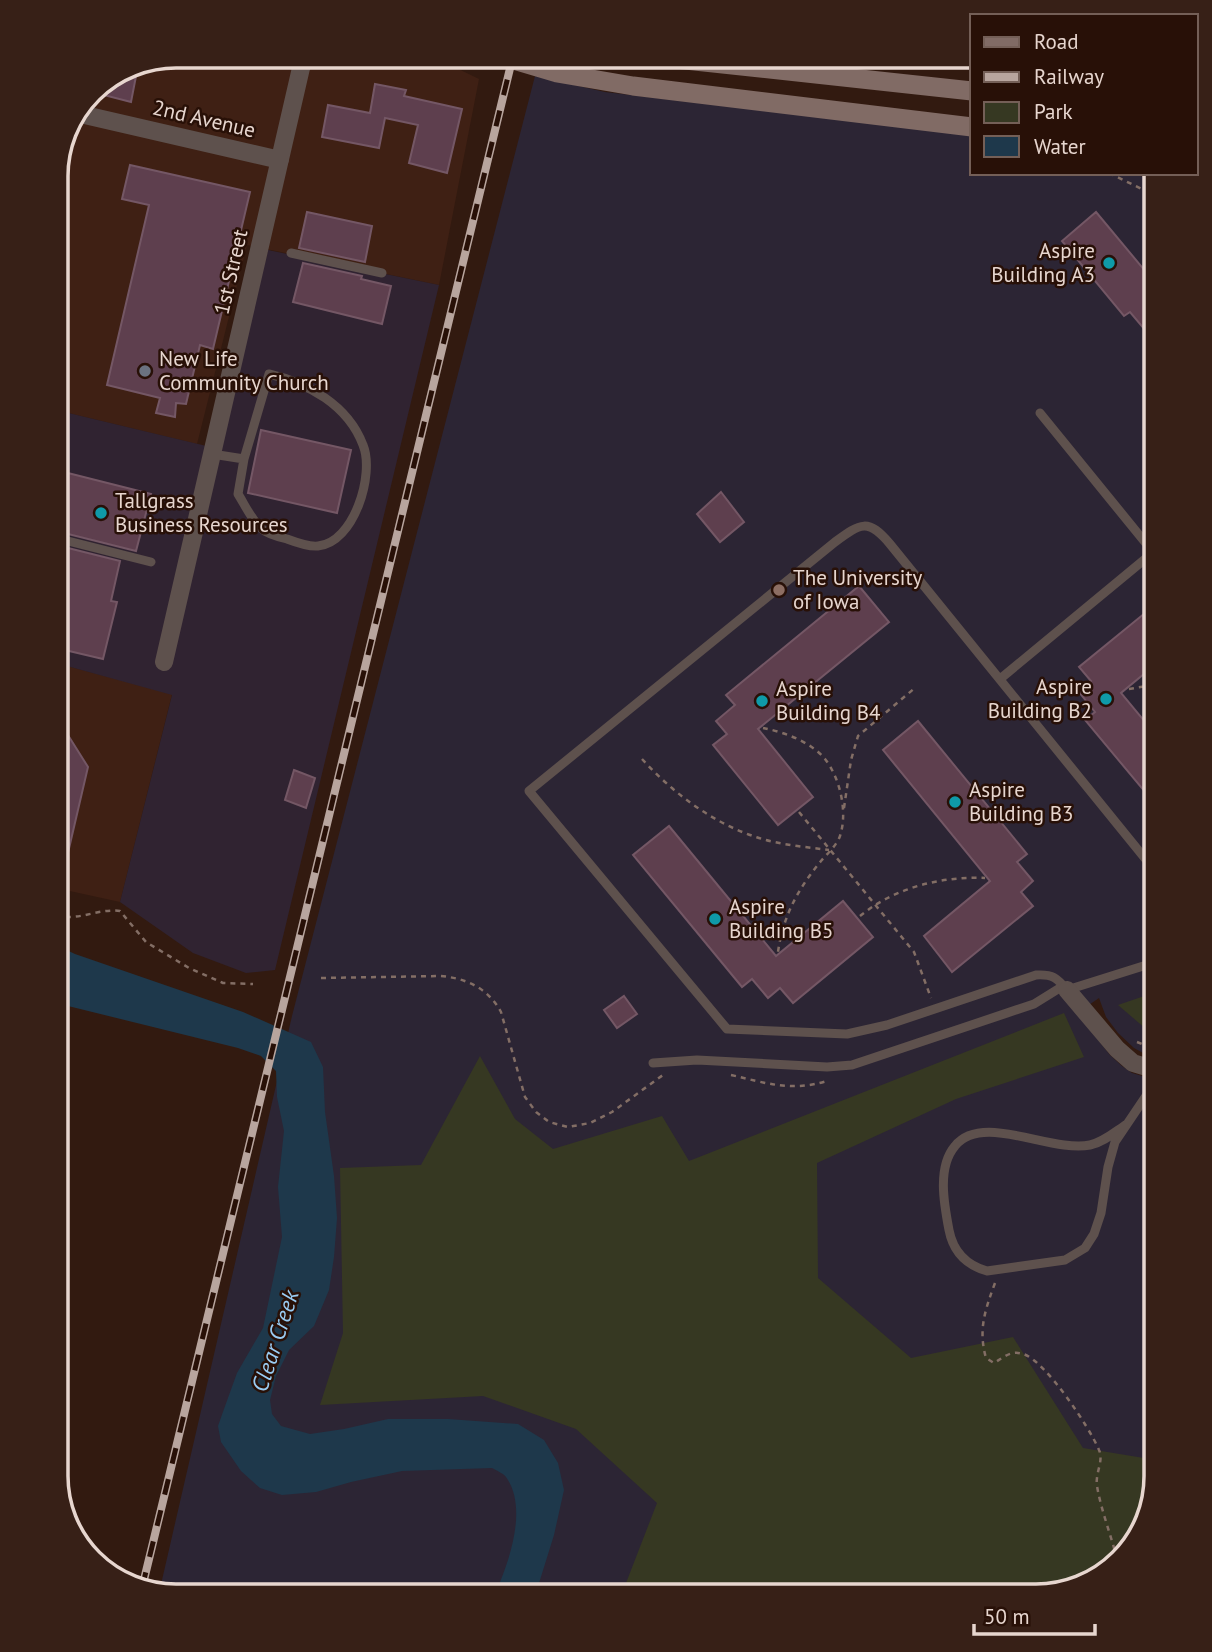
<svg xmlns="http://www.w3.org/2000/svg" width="1212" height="1652" viewBox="0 0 1212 1652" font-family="'PT Sans',sans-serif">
	<rect width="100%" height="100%" fill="#321a10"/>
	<path fill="#3f2014" d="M176,56h256l47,23 -40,206 -192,-40 -50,199 -141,-34v-242l13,-46 28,-36z
		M56,663l116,31 -52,208 -64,-14z"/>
	<path fill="#302331" d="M268,250l171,35 -164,685 -29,3 -53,-20 -73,-51 52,-207 -116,-32v-253l163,39z"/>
	<path fill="#2c2534" d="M535,76l70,16 367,43v38h163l21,11v876l-22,-12 -16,-15 -12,-16 -7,-19 -22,15 33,42 12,11 10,7 24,7v397l-16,59 -44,44 -59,16h-869l-9,-3 133,-577z"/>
	<path fill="#363822" d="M875,56h97v9l-6,-1z
		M1156,992v34l-10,3 -28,-24z
		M1064,1013l20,44 -128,42 -139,64 1,115 93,80 102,-21 70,111 73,12v17l-16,59 -44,44 -59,16h-416l36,-93 -81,-74 -93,-33 -163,9 23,-72 -3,-165 81,-3 59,-109 35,63 38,30 109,-33 27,45z"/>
	<path fill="#1e384b" d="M56,945l19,9 168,58 68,30 12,25 2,45 9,64 3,42 -3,39 -5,33 -15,36 -25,24 -13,26 -6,24 2,14 9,12 29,8 34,-5 44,-10h60l70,5 26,16 14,23 6,27 -10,45 -19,61h-41c14,-31 35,-87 12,-119 -3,-4 -9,-6 -14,-9l-90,3 -51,11 -35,10 -34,3 -22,-7 -19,-17 -20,-29 -3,-16 6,-17 13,-36 26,-45 19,-91 -4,-50 6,-56 -7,-34 -1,-26 -15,-15 -23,-8 -174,-43 -8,-4z"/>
	<path fill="#5e3f4e" stroke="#745765" stroke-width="2" d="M137,71l-6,31 -39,-10 5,-6z
		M375,84l31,6 -2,6 58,13 -15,64 -38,-10 9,-38 -33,-7 -6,30 -57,-11 6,-32 42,8z
		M130,165l120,27 -37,157 -13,-4 -14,59 -10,-1 -1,14 -19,-4 4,-15 -53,-13 42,-180 -27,-6z
		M307,212l65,14 -7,36 -66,-14z
		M1096,212l60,72v59l-26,-31 -6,4 -62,-75z
		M303,263l59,13 -1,3 30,7 -9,38 -89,-22z
		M261,430l90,20 -14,63 -89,-20z
		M56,470l95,24 -15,57 -80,-20z
		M721,492l23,30 -24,20 -23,-28z
		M64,547l56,14 -9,40 6,1 -14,57 -47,-11v-70z
		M859,586l30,36 -131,107 55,68 -35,28 -65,-80 14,-11 -11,-13 19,-16 -9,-10z
		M1156,604v60l-35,29 35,42v70l-71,-85 10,-8 -16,-20 12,-11 -12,-14z
		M56,716l32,51 -21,90 -11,-2z
		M918,721l109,133 -10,8 16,19 -12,11 12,14 -81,66 -28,-36 66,-55 -107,-131z
		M294,770l21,8 -9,30 -21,-8z
		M669,826l107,130 67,-55 30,36 -80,66 -13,-15 -12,10 -16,-19 -10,8 -109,-132z
		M624,996l13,18 -20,14 -13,-18z"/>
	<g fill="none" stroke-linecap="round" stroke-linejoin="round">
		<path stroke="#836e65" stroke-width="2.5" stroke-dasharray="5 5" stroke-linecap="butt" d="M463,56l21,8
			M1109,173l47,23
			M1129,689l18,-3 9,1
			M763,728c21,4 48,14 62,31 15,19 23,53 15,77 -3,9 -13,18 -19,25 -23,28 -38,55 -43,91
			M642,759c32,35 72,65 117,79 22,7 47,9 70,12
			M844,808l7,-48 7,-24 58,-49
			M799,812l115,140 17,46
			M56,915c22,7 41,-7 64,-4l26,31 43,26 34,15 30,1
			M860,916c34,-28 81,-40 125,-38
			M321,978l119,-2c26,2 48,12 61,36l24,85 11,15 13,10 19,5 22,-4 22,-11 51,-37
			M1137,1042l19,8
			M731,1075c35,8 60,17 96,6
			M995,1283c-10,27 -17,47 -9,75l8,5c10,-6 17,-13 29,-9 22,6 67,74 76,96 5,11 -4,23 -2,36 4,24 14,49 20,73"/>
		<path stroke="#5e514d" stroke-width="9" d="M291,253l91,20
			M1040,413l113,139
			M212,454l32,5 -6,35c7,11 14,27 24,35 5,5 17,8 25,10 8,3 22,8 31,7 36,-3 57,-72 45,-101 -15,-40 -55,-62 -94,-71l-25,85
			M56,538l95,24
			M1000,679l156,-129
			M1156,962l-89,28c-10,-12 -14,-16 -31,-15l-149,50 -40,9 -120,-5 -198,-238 306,-249c26,-19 33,-24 55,2l266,328
			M653,1063l44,-3 130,7 25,-2 182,-61 29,-18
			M1127,1124c-11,7 -23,18 -37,21 -39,8 -108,-33 -135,1 -18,21 -11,58 -6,84 4,21 17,35 38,41l78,-11 20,-12 9,-14 7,-21 7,-46 7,-25 33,-49 6,-23"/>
		<path stroke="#5e514d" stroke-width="18" d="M76,113l204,47
			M164,662l137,-594 5,-12
			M1067,990l50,59 16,14 23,7"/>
		<path stroke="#816b65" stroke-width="19" d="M500,56l57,17 76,13 339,41
			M648,56l324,35"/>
		<defs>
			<path id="rail" d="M142,1588l371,-1532"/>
		</defs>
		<use href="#rail" stroke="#b8a59e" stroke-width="8"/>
		<use href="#rail" stroke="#281007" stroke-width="5" stroke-dasharray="16" stroke-linecap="butt"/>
	</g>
	<g fill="#0f9aa8" stroke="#281007" stroke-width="2.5">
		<circle cx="1109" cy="263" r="7"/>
		<circle cx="101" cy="513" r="7"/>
		<circle cx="1106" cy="699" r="7"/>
		<circle cx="762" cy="701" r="7"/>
		<circle cx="955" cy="802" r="7"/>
		<circle cx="715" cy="919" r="7"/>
	</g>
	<circle fill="#6b7280" stroke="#281007" stroke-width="2.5" cx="145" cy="371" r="7"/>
	<circle fill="#8d6e63" stroke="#281007" stroke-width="2.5" cx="779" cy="590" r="7"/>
	<g text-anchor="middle" stroke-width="5" stroke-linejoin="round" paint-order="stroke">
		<g font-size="21" fill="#e7d6cf" stroke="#281007">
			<text transform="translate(204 119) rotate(13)" y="7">2nd Avenue</text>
			<text transform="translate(231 272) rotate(-77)" y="7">1st Street</text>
		</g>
		<g font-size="21" fill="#e7d6cf" stroke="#281007" text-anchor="start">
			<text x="1095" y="258" text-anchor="end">Aspire<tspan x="1095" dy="24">Building A3</tspan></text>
			<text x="159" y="366">New Life<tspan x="159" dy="24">Community Church</tspan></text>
			<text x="115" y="508">Tallgrass<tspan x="115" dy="24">Business Resources</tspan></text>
			<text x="793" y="585">The University<tspan x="793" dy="24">of Iowa</tspan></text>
			<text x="1092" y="694" text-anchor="end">Aspire<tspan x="1092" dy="24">Building B2</tspan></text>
			<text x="776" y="696">Aspire<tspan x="776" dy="24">Building B4</tspan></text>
			<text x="969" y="797">Aspire<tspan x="969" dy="24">Building B3</tspan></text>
			<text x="729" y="914">Aspire<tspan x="729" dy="24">Building B5</tspan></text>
		</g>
		<g font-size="23" font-style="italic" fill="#99ccf3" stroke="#281007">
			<text transform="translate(275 1341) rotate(-72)" y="8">Clear Creek</text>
		</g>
	</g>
	<path d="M0 0H1212V1652H0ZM176 68H1036A108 108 0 0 1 1144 176V1476A108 108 0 0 1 1036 1584H176A108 108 0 0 1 68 1476V176A108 108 0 0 1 176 68Z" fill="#372017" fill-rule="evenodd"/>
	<path fill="none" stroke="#e7d6cf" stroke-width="3.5" d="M176 68H1036A108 108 0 0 1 1144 176V1476A108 108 0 0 1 1036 1584H176A108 108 0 0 1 68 1476V176A108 108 0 0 1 176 68Z"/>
	<rect x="970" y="14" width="228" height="161" fill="#281007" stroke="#745f57" stroke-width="2"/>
	<rect x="984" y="37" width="35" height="10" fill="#816b65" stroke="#745f57" stroke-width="2"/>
	<text x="1034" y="49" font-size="21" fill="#e7d6cf">Road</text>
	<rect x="984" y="72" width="35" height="10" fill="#b8a59e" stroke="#745f57" stroke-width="2"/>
	<text x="1034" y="84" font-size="21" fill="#e7d6cf">Railway</text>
	<rect x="984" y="102" width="35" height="21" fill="#363822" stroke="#745f57" stroke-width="2"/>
	<text x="1034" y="119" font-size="21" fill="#e7d6cf">Park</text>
	<rect x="984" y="136" width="35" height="21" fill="#1e384b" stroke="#745f57" stroke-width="2"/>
	<text x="1034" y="154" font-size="21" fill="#e7d6cf">Water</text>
	<path d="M974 1624v10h121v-10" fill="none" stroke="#e7d6cf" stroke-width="3.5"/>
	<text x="984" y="1624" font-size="21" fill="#e7d6cf" stroke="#281007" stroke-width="5" paint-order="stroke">50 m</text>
</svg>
